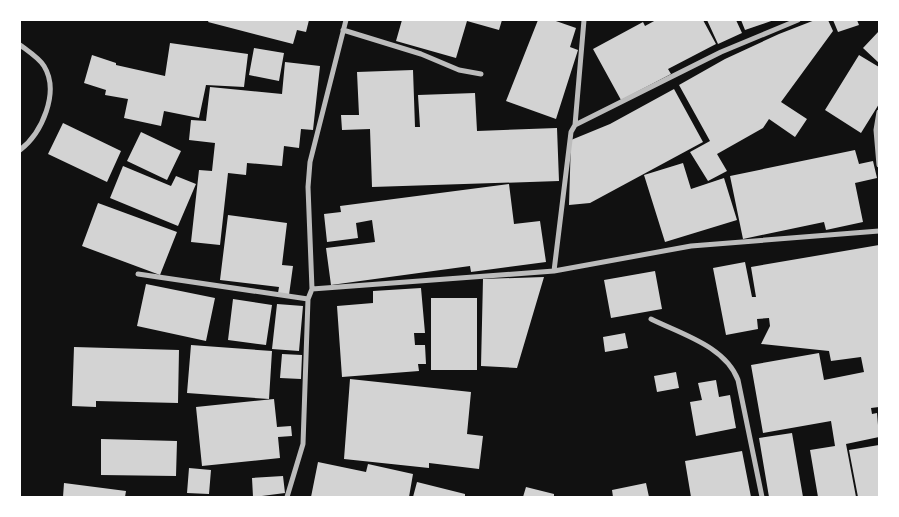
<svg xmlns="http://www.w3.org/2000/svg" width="899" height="517" viewBox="0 0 899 517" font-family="'Varela Round',sans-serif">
	<rect width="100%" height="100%" fill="#111"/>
	<path fill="#d3d3d3" d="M209,20h100l-3,12 -9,-2 -4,14 -85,-22z
		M402,20h100l-3,10 -32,-9 -11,37 -60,-17z
		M538,20h15l23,8 -6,19 8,3 -22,69 -50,-18z
		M656,20h47l13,24 -48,25 3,5 -50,26 -28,-51 50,-27 2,4z
		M707,20h29l6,13 -24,11z
		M741,20h33l-29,10z
		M815,20h13l5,11 -52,71 26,17 -12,18 -26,-18 -6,9 -46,26 10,17 -19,10 -18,-29 20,-11 -31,-56 46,-26 54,-25z
		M833,20h24l2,5 -21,7z
		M879,31v32l-16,-15z
		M170,43l78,11 -4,33 -38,-2 -7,33 -35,-7 -3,15 -37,-8 4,-19 -23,-4 1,-5 -22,-7 8,-28 24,8v2l49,11z
		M254,48l30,5 -5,28 -30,-6z
		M859,55l20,12v37l-18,29 -36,-23z
		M285,62l35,4 -7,64 -12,-1 -2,19 -15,-2 -2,20 -35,-3 -1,12 -18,-2 -8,72 -29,-3 8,-72 13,1 3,-28 -26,-3 2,-20 15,1 4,-34 72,7z
		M413,70l2,57h5l-2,-32 57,-2 2,38 80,-3 2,53 -187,6 -2,-58 -28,1 -1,-15h18l-2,-43z
		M674,89l29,53 -113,61 -21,2 2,-65 39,-16z
		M63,123l58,28 -14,31 -59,-28z
		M141,132l40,19 -14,29 -40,-19z
		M855,150l4,14 14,-3 4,17 -22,5 8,39 -37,8 -2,-8 -81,17 -13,-63z
		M683,163l8,26 33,-11 13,42 -72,22 -21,-67z
		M123,166l48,20 5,-10 20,8 -18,42 -68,-28z
		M509,184l5,40 26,-3 6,41 -75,10 -1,-6 -139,19 -5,-37 49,-6 -3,-22 -16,3 2,15 -31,4 -3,-28 17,-2 -1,-6z
		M98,203l79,29 -17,43 -78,-29z
		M228,215l59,8 -5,42 11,1 -4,29 -11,-2 1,-6 -59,-7z
		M879,245v162l-8,1 1,6 5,-1 2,24 -33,7 10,53h-38l-8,-47 25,-4 -4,-25 -68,12 -12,-68 68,-12 5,27 40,-8 -3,-15 -30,4 -2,-10 -68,-7 9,-18 -1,-8 -12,1 1,10 -32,6 -13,-67 32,-6 7,35h4l-5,-30z
		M655,271l7,38 -51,9 -7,-38z
		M544,277l-27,91 -36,-2 2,-87z
		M146,284l69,14 -9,43 -69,-15z
		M421,288l4,45h-11l1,12h10l1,19h-8l1,7 -77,6 -5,-71 36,-3v-12z
		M431,298h46v72h-46z
		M233,299l39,6 -6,40 -38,-5z
		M277,304l26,2 -4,45 -27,-2z
		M625,333l3,15 -23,4 -2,-15z
		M191,345l81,6 -3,48 -82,-6z
		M74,347l105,3 -1,53 -82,-2v6l-24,-1z
		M282,354l20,1 -1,24 -21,-1z
		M676,372l3,16 -22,4 -3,-16z
		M350,379l121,13 -4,42 16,2 -4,33 -50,-6v5l-85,-9z
		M716,380l3,17 11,-2 6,33 -40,8 -6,-34 12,-2 -4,-17z
		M274,399l3,28 14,-1 1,10 -14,1 2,21 -78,8 -6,-59z
		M792,433l11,64h-34l-10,-59z
		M101,439l76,2 -1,35 -75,-1z
		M879,445v52h-21l-9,-47z
		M742,451l9,46h-60l-6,-36z
		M318,462l48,10 2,-8 45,10 -4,23h-98z
		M189,468l22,2 -2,24 -22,-1z
		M283,476l2,17 -32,4 -1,-19z
		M417,482l48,12v3h-52z
		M64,483l62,8 -1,6h-62z
		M646,483l3,14h-36l-1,-7z
		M526,487l28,7v3h-31z"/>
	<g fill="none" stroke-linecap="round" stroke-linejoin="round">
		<path stroke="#bcbcbc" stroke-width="5" d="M343,30l78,24 38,16 22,4
			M20,45c8,6 19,13 24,21 16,26 -2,67 -24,84
			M879,112l-3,18 3,35
			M575,125l146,-73 77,-32
			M554,271l17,-139 4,-7 9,-105
			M138,274l170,25
			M312,289l242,-18 137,-25 188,-15
			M651,319c30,15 74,27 87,61l24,117
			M287,497l16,-53 5,-145 4,-10 -4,-102 2,-25 36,-142"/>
	</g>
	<rect width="899" height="517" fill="none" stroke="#ffffff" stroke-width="42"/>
</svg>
